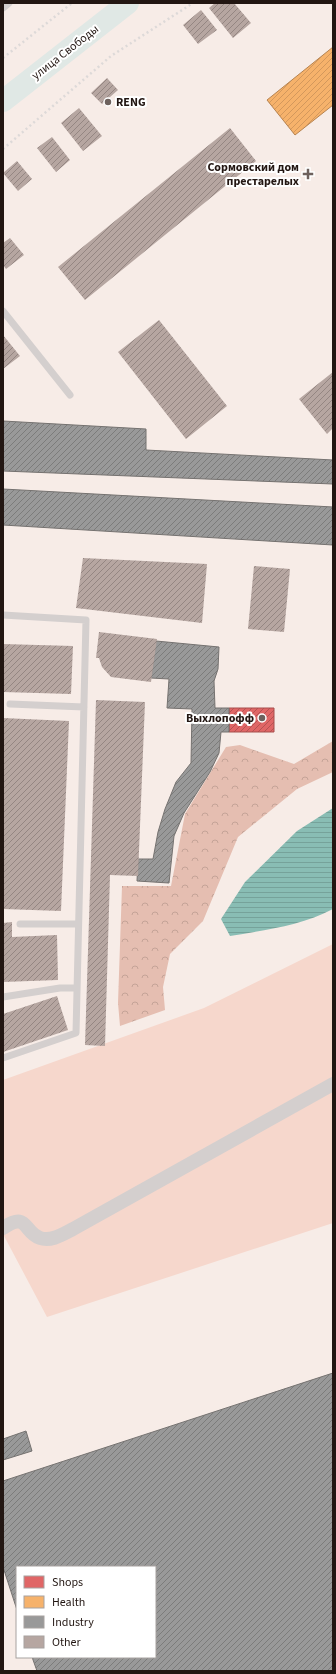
<svg xmlns="http://www.w3.org/2000/svg" width="336" height="1674" viewBox="0 0 336 1674" font-family="'Source Sans 3',sans-serif">
	<defs>
		<pattern id="forest-crowns" width="20" height="18" patternUnits="userSpaceOnUse"><rect width="20" height="18" fill="#e5beb1"/><path d="M2 6a3 3 0 1 1 6 0M12 15a3 3 0 1 1 6 0" fill="none" stroke="#c4a397"/></pattern>
		<pattern id="water-rules" width="6" height="5" patternUnits="userSpaceOnUse"><rect width="6" height="5" fill="#89bdb4"/><path d="M0 2.5h6" fill="none" stroke="#76a29a"/></pattern>
		<pattern id="shops-hatch" width="6" height="6" patternUnits="userSpaceOnUse"><rect width="6" height="6" fill="#e06666"/><path d="M-1 1l2-2M0 6l6-6M5 7l2-2" fill="none" stroke="#b55353"/></pattern>
		<pattern id="health-hatch" width="6" height="6" patternUnits="userSpaceOnUse"><rect width="6" height="6" fill="#f6b26b"/><path d="M-1 1l2-2M0 6l6-6M5 7l2-2" fill="none" stroke="#d3985c"/></pattern>
		<pattern id="industry-hatch" width="6" height="6" patternUnits="userSpaceOnUse"><rect width="6" height="6" fill="#999"/><path d="M-1 1l2-2M0 6l6-6M5 7l2-2" fill="none" stroke="#7c7c7b"/></pattern>
		<pattern id="building-hatch" width="6" height="6" patternUnits="userSpaceOnUse"><rect width="6" height="6" fill="#b6a6a1"/><path d="M-1 1l2-2M0 6l6-6M5 7l2-2" fill="none" stroke="#948682"/></pattern>
	</defs>
	<rect width="100%" height="100%" fill="#f7ece7"/>
	<path fill="#f6d7cc" d="M333,944v279l-286,94 -44,-83v-154l201,-72z"/>
	<path fill="url(#forest-crowns)" d="M333,741v31l-36,17 -59,48 -35,84 -33,33 -7,33 2,23 -45,16 -2,-23 4,-117h49l14,-72 41,-67 14,-2 54,19z"/>
	<path fill="url(#water-rules)" d="M333,808v101c-32,17 -68,21 -103,27l-9,-17 24,-37 52,-51z"/>
	<path fill="url(#shops-hatch)" stroke="#a74e4d" d="M229,708h45v24h-45z"/>
	<path fill="url(#health-hatch)" stroke="#b68350" d="M333,47v58l-38,30 -28,-35z"/>
	<path fill="url(#industry-hatch)" stroke="#757270" d="M3,421l143,8v21l187,10v24l-330,-13z
		M3,489l330,18v38l-330,-20z
		M156,641l63,6 -1,22 -4,12 1,27h14v24h-8l-2,21 -9,19 -26,41 -10,23 -5,47 -32,-2 1,-22h15l5,-27 7,-23 11,-27 15,-19 1,-54 -25,-1 2,-29 -18,-1z
		M333,1373v298h-296l-5,-14h123v-90h-138v43l-14,-43v-86z
		M26,1431l6,20 -29,9v-21z"/>
	<path fill="url(#building-hatch)" d="M215,3h19l17,20 -18,15 -24,-30z
		M201,10l16,20 -19,14 -15,-19z
		M107,78l11,12 -16,14 -11,-11z
		M79,108l23,28 -19,15 -22,-28z
		M230,128l26,33 -171,139 -27,-33z
		M52,137l18,23 -14,12 -19,-24z
		M17,161l15,18 -14,12 -15,-18z
		M10,238l14,17 -18,14 -3,-4v-22z
		M159,320l68,86 -41,33 -68,-87z
		M3,335l17,21 -17,13z
		M333,372v56l-6,6 -28,-35z
		M83,558l124,6 -5,59 -126,-15z
		M254,566l36,3 -6,63 -36,-3z
		M99,632l58,7 -6,43 -40,-5 -9,-10 -3,-9h-3z
		M3,644l70,2 -2,48 -68,-2z
		M96,700l49,2 -7,174 -28,-1 -5,171 -20,-1z
		M3,718l66,3 -8,190 -58,-2z
		M12,922v15l45,-2 1,45 -55,2v-59z
		M57,996l11,34 -65,22v-38z"/>
	<g fill="none" stroke-linecap="round" stroke-linejoin="round">
		<path stroke="#ddd9d8" stroke-width="2.5" stroke-dasharray="2 3" stroke-linecap="butt" d="M3,58l69,-55
			M3,149l108,-93 82,-53"/>
		<path stroke="#d4cfce" stroke-width="7" d="M3,8l6,-5
			M3,311l67,84
			M3,615l83,5 -10,413 -73,25
			M10,704l74,3
			M20,924h58
			M3,997l57,-9h17"/>
		<path stroke="#d4cfce" stroke-width="14" d="M3,1228c25,-17 20,4 37,10 11,4 23,-4 33,-9l260,-145"/>
		<path stroke="#e0e8e5" stroke-width="22" d="M3,101l125,-98"/>
	</g>
	<g fill="#6d615d" stroke="#fff" stroke-width="1.5">
		<circle cx="108" cy="102" r="4"/>
		<path d="M306 168h4v4h4v4h-4v4h-4v-4h-4v-4h4z"/>
		<circle cx="262" cy="718" r="4"/>
	</g>
	<g text-anchor="middle" stroke-width="4" stroke-linejoin="round" paint-order="stroke">
		<g font-size="12" fill="#221612" stroke="#fff">
			<text transform="translate(65 52) rotate(-38)" y="4">улица Свободы</text>
		</g>
		<g font-size="12" font-weight="bold" fill="#221612" stroke="#fff" text-anchor="end">
			<text x="116" y="106" text-anchor="start">RENG</text>
			<text x="299" y="171">Сормовский дом<tspan x="299" dy="14">престарелых</tspan></text>
			<text x="254" y="722">Выхлопофф</text>
		</g>
	</g>
	<rect width="336" height="1674" fill="none" stroke="#221612" stroke-width="8"/>
	<rect x="16" y="1566" width="140" height="92" fill="#ffffff" stroke="#a7a2a0"/>
	<rect x="24" y="1576" width="20" height="12" fill="#e06666" stroke="#a7a2a0"/>
	<text x="52" y="1586" font-size="12" fill="#221612">Shops</text>
	<rect x="24" y="1596" width="20" height="12" fill="#f6b26b" stroke="#a7a2a0"/>
	<text x="52" y="1606" font-size="12" fill="#221612">Health</text>
	<rect x="24" y="1616" width="20" height="12" fill="#999999" stroke="#a7a2a0"/>
	<text x="52" y="1626" font-size="12" fill="#221612">Industry</text>
	<rect x="24" y="1636" width="20" height="12" fill="#b6a6a1" stroke="#a7a2a0"/>
	<text x="52" y="1646" font-size="12" fill="#221612">Other</text>
</svg>
